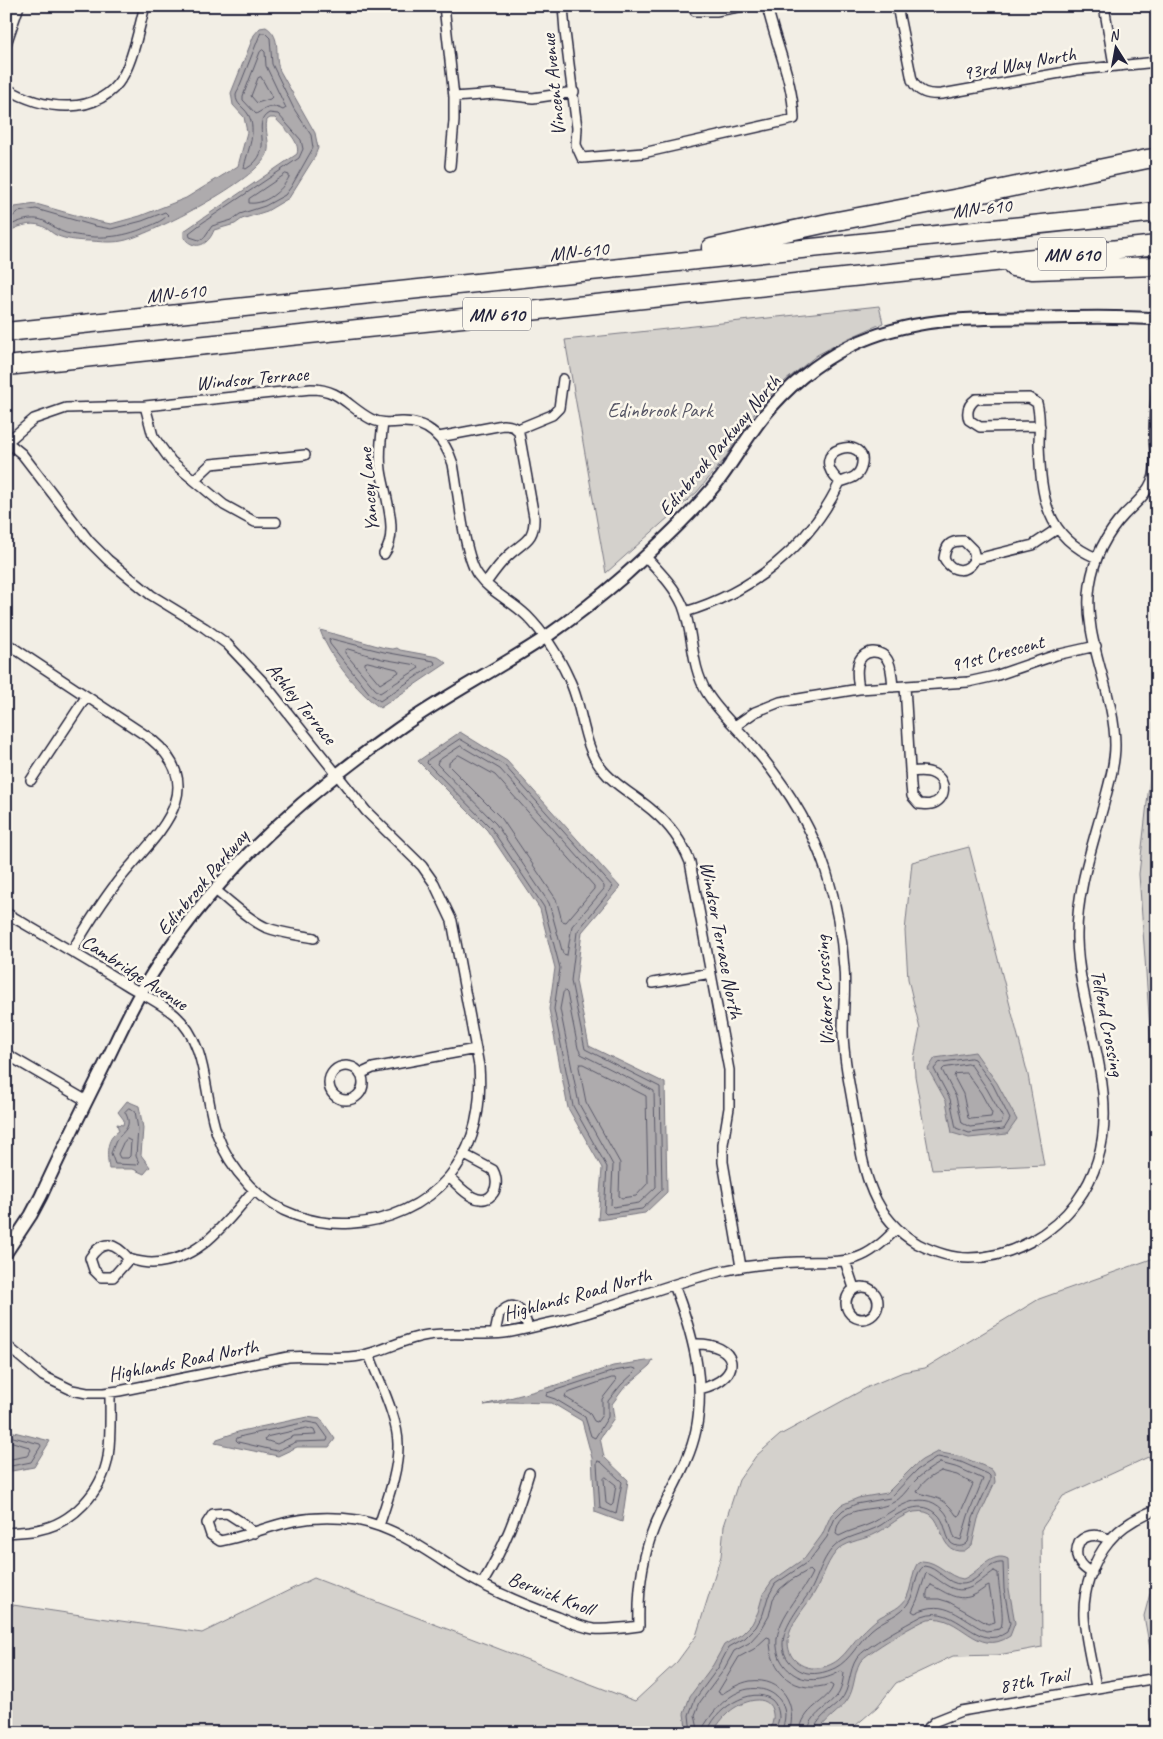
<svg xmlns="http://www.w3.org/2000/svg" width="1163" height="1739" viewBox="0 0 1163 1739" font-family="Caveat,sans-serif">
	<rect width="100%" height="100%" fill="#f2eee5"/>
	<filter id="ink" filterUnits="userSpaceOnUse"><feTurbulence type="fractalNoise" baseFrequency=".02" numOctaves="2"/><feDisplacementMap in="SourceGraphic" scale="10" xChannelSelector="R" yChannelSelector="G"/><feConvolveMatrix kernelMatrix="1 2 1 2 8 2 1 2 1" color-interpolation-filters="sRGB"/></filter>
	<g filter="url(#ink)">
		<path fill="#d4d1cc" stroke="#7b7a84" d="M879,306l4,17 -34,15 -32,17 -38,31 -30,34 -25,40 -27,32 -91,81 -41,-233z
			M1157,606v522l-18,-254 14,-124 2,-139z
			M969,847l59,228 16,90 -112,5 -17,-94 -1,-18 6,-29 -12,-50 -3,-48 7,-69z
			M1157,1257v196l-94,43 -22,34 1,117 -44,8 -45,1 -57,27 -19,24 -22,19 -4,7h-845v-129l196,29 112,-55 321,123 42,-39 19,-26 25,-80 3,-30 15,-46 17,-24 24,-21 90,-49 33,-14 22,-4 114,-69z
			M1157,1582v33l-6,7 6,34v14h-3l-10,-54 8,-30z"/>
		<path fill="#aeabad" stroke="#76747f" d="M266,27c17,11 7,28 14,44l35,62 3,15 -4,10 -25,40 -22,13 -25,8 -7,5 -21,6c-5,14 -18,22 -30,8v-7l113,-77c4,-13 -13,-26 -22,-36h-5l-3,2c-3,11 4,23 0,34 -11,27 -112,78 -141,86 -11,3 -23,2 -34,1 -11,0 -24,-1 -34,-5 -6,-2 -10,-8 -16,-10 -12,-5 -25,1 -36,7v-18l9,-8 21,-3 60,17 15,3 29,-8 46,-18 52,-32 9,-34 -3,-15 -11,-12 -2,-12 23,-58 6,-7z
			M320,630l65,18 8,1 4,-1 3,2 38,7 9,6 -67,45c-24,-18 -50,-50 -60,-78z
			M460,732l47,29 113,126 -38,45 -6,49 13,65 76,37 2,109 -22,21 -47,7 4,-52 -34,-60 -19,-99 6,-41 -15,-59 -53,-79 -69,-69z
			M975,1052l22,31 20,37 -10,14 -38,4 -17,-5 -6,-32 -18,-32 7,-11z
			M127,1101l12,5 4,22 -2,27 9,12 -6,7 -11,-5h-24c-2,-14 -4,-30 10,-38l-2,-7 6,1 1,-5 -6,-8z
			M653,1360l-3,6 -26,22 -12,16 2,14 -14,20 4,19 24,23 -6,42 -27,-10 -3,-54 -10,-37 -30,-18 -43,-1 -25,3 66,-18 63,-21z
			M307,1417l14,2 14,20 -6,8h-32l-19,9 -63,-13 2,-4 24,-8z
			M6,1425l8,7 36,9 -16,26 -28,5z
			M937,1452l25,5 29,12 3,4 1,9 -17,37 -6,26 -8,6c-32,3 -14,-45 -50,-39 -14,3 -25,15 -37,21 -12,7 -27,7 -38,16 -11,10 -15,26 -22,39 -9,18 -27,32 -29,53 0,8 2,15 8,20 12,11 30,8 42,-1 9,-7 15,-18 23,-26 6,-6 12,-12 19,-17 11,-6 21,-9 27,-20 4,-9 5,-20 8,-29l2,-4 5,-3c16,0 26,16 41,18 14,-5 29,-29 45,-20l1,30 6,34 -5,13c-34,23 -49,-23 -82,-17 -13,5 -61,33 -68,43 -6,11 -5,25 -12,37 -8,13 -23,19 -30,34h-49c2,-6 5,-13 4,-19 -3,-24 -33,-12 -44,-2 -7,6 -11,13 -17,21h-25l-3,-19 6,-18 23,-31 11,-20 18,-11 10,-10 6,-12 5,-18 9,-13 33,-23 17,-23 9,-20 10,-10 17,-7 29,-5 27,-27 8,-6z"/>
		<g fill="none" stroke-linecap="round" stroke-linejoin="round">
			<path stroke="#5a5969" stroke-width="1" d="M261,33h4l5,5 2,26 22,45 17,26 2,13 -22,39 -6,8 -20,11 -25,8 -8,6 -20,6 -9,13 -4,1 -9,-3 -1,-4 13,-10 97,-65 4,-9 -2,-9 -23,-26 -9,-1c-20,11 9,37 -23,56l-2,-1c3,-17 14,-37 4,-54 -5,-8 -12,-9 -12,-19l23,-58z
				M263,50l2,2 1,14 20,42 -3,2c-11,-6 -17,-2 -27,4l-13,-14v-4l17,-44z
				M261,77l11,20 -2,2 -13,4 -6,-7 7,-18z
				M286,174l3,1v2c-7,14 -24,28 -40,26v-4z
				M6,219l5,-1 7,-6 18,-3 59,17 16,3 31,-8 23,-9 3,3c-5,6 -18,11 -26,14 -25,10 -50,10 -76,4 -8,-2 -12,-7 -20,-11 -12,-7 -29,-1 -40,6
				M332,639l52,13 50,9 1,3 -55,37 -10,-7 -40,-50 -1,-4z
				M348,649l34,10 35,6 2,3 -39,25 -5,-4 -30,-36v-2z
				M368,662l29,7 2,3 -19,12 -15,-18v-3z
				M460,739l44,26 109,122 -36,45 -6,49 14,68 75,38 2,103 -20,19 -36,5 -2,-2 3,-45 -34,-61 -19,-97 6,-41 -16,-61 -53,-79 -64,-65 1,-3z
				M461,746l39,23 104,117v3l-32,37 -5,29 -4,-1 -14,-51 -53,-79 -59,-60 1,-3z
				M459,755l36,20 99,111v3l-28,33 -4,-1 -6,-22 -54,-80 -53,-53v-3z
				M565,991l2,2 11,55 3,6 73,37 2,96 -17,16 -26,4 -2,-2 2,-40 -34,-61 -19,-95 3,-16z
				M971,1058l3,1 19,26 17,34 -6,10 -35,4 -13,-5 -6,-29 -16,-30 5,-6z
				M580,1064h3l63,32 2,87 -12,13 -14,2 -3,-2 1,-33 -34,-61 -7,-35z
				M968,1064l3,1 16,24 16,29 -2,5 -31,4 -8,-4 -6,-26 -14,-27 2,-2z
				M965,1073h2l14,20 11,20 -1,4 -20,2 -3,-1 -5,-24 -9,-17 1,-3z
				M129,1108l6,3 3,18 -2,27 3,7 -2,2 -22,-1 -4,-11c2,-4 4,-12 7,-15 9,-10 14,-13 7,-26z
				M127,1139l4,2 -1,15 -2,2h-8l-2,-4 5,-11z
				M633,1368l3,1 -1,3 -14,13 -13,16v16l-13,21 -4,-2 -6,-19 -30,-18 -9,-3 1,-3 67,-22z
				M612,1378h3l1,3 -14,18v16l-5,7 -3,-1 -5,-9 -24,-15 1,-3z
				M307,1422l11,2 10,14 -1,3 -31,1 -19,9 -39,-9 -2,-2 1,-2 6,-2z
				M307,1428l7,2 2,5 -22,1 -17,8 -12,-4 2,-3z
				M6,1432l7,5 27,7 1,2 -10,16 -25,5
				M6,1440l23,7 2,3 -4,6 -21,4
				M598,1461l3,1 21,20 -6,32 -16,-6 -3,-44z
				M940,1463l19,5 24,11 -15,37 -7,24 -6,-2c-5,-9 -4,-20 -12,-28 -24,-24 -50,2 -71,13 -10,5 -22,7 -33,13l-3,-2c2,-31 37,-21 56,-31 9,-4 14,-12 20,-19 8,-9 17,-15 28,-21z
				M941,1471l16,4 16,9 -14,32 -3,-1c-13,-20 -21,-16 -39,-23 4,-10 15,-16 24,-21z
				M606,1477l10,8 -3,19 -2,2 -5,-3 -2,-24z
				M994,1571l4,2c0,13 8,49 2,56l-14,2c-26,-12 -40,-34 -71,-18l-3,-2 6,-13 8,-25c7,2 13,8 20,12 20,13 32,-3 48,-14z
				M931,1585c13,6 25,17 41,11 6,-2 11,-8 17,-10l6,36 -7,2 -39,-22 -10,-3h-11c-3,-3 0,-12 3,-14z
				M691,1733l-2,-18 6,-16 23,-31 11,-21 16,-9 11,-11 7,-13 5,-17 7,-13 34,-23 18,-24 8,-19 8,-8 13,-6 34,-6 27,-28 21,-13 23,5 27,12 2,2v5l-17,37 -5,24c-5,6 -12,5 -17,1 -7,-10 -5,-22 -15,-30 -18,-15 -40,2 -55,12 -16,10 -37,10 -50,25 -9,11 -13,26 -19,38 -13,22 -47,55 -17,79 12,10 27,7 40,1 16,-8 24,-27 36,-38 13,-12 31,-14 39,-30 6,-10 4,-27 14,-34 14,1 23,19 38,18 16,0 25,-23 41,-21l1,26 6,34 -3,9c-30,22 -50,-30 -85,-16 -15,8 -56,30 -65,42 -9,13 -6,31 -17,43 -9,10 -25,17 -26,32
				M708,1733c3,-22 44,-49 64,-33 5,5 7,11 7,18 -1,5 -3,10 -5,15
				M781,1733c2,-6 4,-12 4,-19 -2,-22 -26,-30 -44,-23 -19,8 -30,23 -40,40l-3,-2 -3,-14 5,-13 23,-31 11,-20 15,-8 12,-13 8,-14 4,-17 7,-10 11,-9 18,-10 3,3c-12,26 -44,52 -33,83 3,8 10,16 18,20 14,7 31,3 44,-5l3,2c-1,7 -2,14 -5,20 -9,15 -30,20 -31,40
				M789,1733c9,-28 -6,-56 -39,-52 -10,2 -19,7 -28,13l-4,-2 21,-35 15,-8 13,-12 3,1c-1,35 26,58 60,46l3,2c-5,17 -32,21 -33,47"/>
			<defs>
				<path id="minor" d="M444,6l10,91v24l-4,45
					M563,6l2,26 12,96 -1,17 6,13 61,-5 151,-34c-1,-39 -18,-74 -27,-113
					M897,6l15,74c6,13 16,15 30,14l135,-24 80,-8
					M1104,6l10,59
					M695,11h21l28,-5
					M6,44l13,-38
					M6,88c36,22 92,30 117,-12 11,-19 16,-49 22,-70
					M454,97l41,-3 38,4 41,-6
					M145,406l8,30 18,25 53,44 31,17h21
					M383,423c-2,15 -4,32 -2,47 3,23 19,63 3,84
					M1040,426l-60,1 -11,-7c-3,-9 0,-16 7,-21l53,-1 8,5c4,15 2,26 2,42 2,50 6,92 58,113
					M518,429l34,-14 7,-7 4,-29
					M439,437l64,-12c7,0 13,1 16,8l15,84c1,23 -10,24 -25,38 -9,8 -16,18 -23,28
					M6,441l16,13 67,87 19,19 43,35 54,33 22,16 37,39 102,128 56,55 12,17 18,38 27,145c3,40 -4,80 -30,111 -49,57 -147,64 -200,8 -14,-15 -25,-31 -32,-51 -14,-39 -8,-89 -42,-119 -14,-12 -33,-21 -48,-30 -40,-25 -80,-48 -121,-72
					M7,442l27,-23 32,-11 79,-2 166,-17c29,0 37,18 60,30 10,5 20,4 30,3 28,-1 44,17 52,42 5,26 11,92 25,111 12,17 34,26 49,41 17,17 32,41 42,63 14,27 13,65 32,89 14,18 35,28 52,43 17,14 29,31 37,51l39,208v38l-6,36v18l18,105
					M194,480l17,-16 94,-9
					M645,556c14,15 30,31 38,50 11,28 7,59 24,87 12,20 32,36 47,55 31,36 57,77 72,123 10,32 16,64 18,97 2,21 -1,42 -1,63 0,27 7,54 11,81 9,51 13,103 64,132 16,8 33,14 51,14 42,0 84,-24 108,-57 60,-82 2,-175 0,-262 -1,-45 14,-89 26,-132 5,-20 12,-41 12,-62 0,-54 -33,-105 -25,-160 4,-27 16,-51 35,-71 11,-11 22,-20 28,-35 5,-15 1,-30 1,-45 0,-15 1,-29 3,-44
					M975,558c-7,16 -23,15 -31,0 2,-13 6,-18 20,-17l9,9 2,8h5l53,-13 24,-16
					M685,612c67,-20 125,-66 155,-130 9,-3 18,-4 21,-14 11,-36 -59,-20 -21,14
					M6,643l145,96c63,52 1,99 -33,142 -17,22 -32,46 -46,70
					M905,686l6,100 1,10 7,8c4,0 8,1 12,0 15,-3 17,-23 3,-30 -7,-4 -16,-3 -24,-2
					M859,689c-1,-7 -3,-16 -1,-24 3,-16 25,-18 31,-2 3,7 3,16 4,24
					M735,726l20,-14 25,-10 79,-13 109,-7 27,-6 61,-21 40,-9
					M31,780l55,-83
					M215,890c16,12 31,28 50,37 15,6 33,8 49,11
					M653,983l58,-10
					M6,1054l81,47
					M329 1083a17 17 0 1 1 34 0a17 17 0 1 1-34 0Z
					M360,1074l13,-6 103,-19
					M449,1177c7,6 15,16 24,20 18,9 29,-10 20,-27l-30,-16
					M129,1259l-16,18h-12l-7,-7 -4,-12c13,-20 25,-15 39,1 7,2 15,4 23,4 48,-2 73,-40 102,-73
					M845,1261l9,27
					M846 1303a16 16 0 1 1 32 0a16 16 0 1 1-32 0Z
					M495,1333l4,-19c16,-17 25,-2 29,14
					M694,1344c43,-2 53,33 6,45
					M6,1345l37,31 29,14 15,3h17l15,-2 169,-34c24,-2 47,3 71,-1 24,-4 45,-18 69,-21 25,-3 51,1 76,-2 17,-2 35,-8 51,-11 57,-14 110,-38 167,-51 25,-6 50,-8 75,-9 47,-1 64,5 99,-33
					M369,1354c9,25 30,66 29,92 0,27 -11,54 -19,80
					M6,1533c10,-1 21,-1 31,-3 35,-6 65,-38 71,-73 3,-21 2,-43 2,-65
					M254,1533l-13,-11 -14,-9 -14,1 -6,9 4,12 9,6c25,-4 48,-15 73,-20 21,-4 43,-4 64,-1 37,7 67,29 98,49 32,20 67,35 103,48 12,5 23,10 36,12 15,1 30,-1 45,-3 -1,-34 2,-66 15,-98 13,-33 35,-63 42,-98 10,-50 -4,-98 -22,-145
					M1092,1573c-13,-7 -19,-16 -13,-31 9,-9 20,-8 31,-2
					M482,1584c22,-36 35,-70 47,-111
					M1096,1687c-4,-23 -11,-48 -12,-71 -1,-26 9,-56 25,-75 12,-15 31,-25 48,-32
					M923,1733l13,-12 25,-10 196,-33"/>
				<path id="tertiary" d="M6,1253l25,-38 10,-19c19,-41 39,-82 59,-122 14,-28 26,-56 41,-82 63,-108 156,-192 257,-263 48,-34 100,-60 148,-92 27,-19 53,-39 78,-61 33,-30 68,-62 96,-97 15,-20 27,-42 43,-62 23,-29 54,-55 87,-71 62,-30 127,-28 193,-28 38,-1 76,-2 114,1"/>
				<path id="motorway" d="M711,248l121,-26 132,-25 183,-38 10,-1
					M1013,267l20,3 124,-4
					M6,332l1151,-120
					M6,366l1151,-121"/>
			</defs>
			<use href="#minor" stroke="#22223b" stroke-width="12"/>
			<use href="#tertiary" stroke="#22223b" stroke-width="15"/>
			<use href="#motorway" stroke="#22223b" stroke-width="21"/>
			<use href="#minor" stroke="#fbf7ec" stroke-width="9"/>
			<use href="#tertiary" stroke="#fbf7ec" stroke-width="11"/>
			<use href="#motorway" stroke="#fbf7ec" stroke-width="18"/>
		</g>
	</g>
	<g text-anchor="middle" stroke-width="5" stroke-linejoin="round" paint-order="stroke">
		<g fill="#fbf7ec" stroke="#636270" stroke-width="1">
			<rect x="1038" y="237.5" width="68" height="33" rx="4"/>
			<rect x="463" y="297.5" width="68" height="33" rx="4"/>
		</g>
		<g font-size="19" font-weight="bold" fill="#22223b">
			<text x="1072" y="261">MN 610</text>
			<text x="497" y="321">MN 610</text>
		</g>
		<g font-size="20" fill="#22223b" stroke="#fbf7ec">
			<text transform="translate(1019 63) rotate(-10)" y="7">93rd Way North</text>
			<text transform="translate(553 85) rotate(-96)" y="7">Vincent Avenue</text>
			<text transform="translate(982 208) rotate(-6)" y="7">MN-610</text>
			<text transform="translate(579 251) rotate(-6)" y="7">MN-610</text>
			<text transform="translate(176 293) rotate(-6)" y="7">MN-610</text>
			<text transform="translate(252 378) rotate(-5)" y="7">Windsor Terrace</text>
			<text transform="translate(719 445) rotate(-50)" y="7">Edinbrook Parkway North</text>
			<text transform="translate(368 490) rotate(-95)" y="7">Yancey Lane</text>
			<text transform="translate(997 653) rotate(-15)" y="7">91st Crescent</text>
			<text transform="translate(302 703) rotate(51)" y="7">Ashley Terrace</text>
			<text transform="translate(202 882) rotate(-50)" y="7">Edinbrook Parkway</text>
			<text transform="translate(722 940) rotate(79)" y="7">Windsor Terrace North</text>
			<text transform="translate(135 972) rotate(33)" y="7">Cambridge Avenue</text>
			<text transform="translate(824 991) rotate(-93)" y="7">Vickors Crossing</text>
			<text transform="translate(1108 1023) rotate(79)" y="7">Telford Crossing</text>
			<text transform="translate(577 1294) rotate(-15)" y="7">Highlands Road North</text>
			<text transform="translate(183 1360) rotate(-11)" y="7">Highlands Road North</text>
			<text transform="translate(551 1593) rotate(21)" y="7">Berwick Knoll</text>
			<text transform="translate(1034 1680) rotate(-10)" y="7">87th Trail</text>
		</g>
		<g font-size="20" fill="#575766" stroke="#fbf7ec">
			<text x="660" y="417">Edinbrook Park</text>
		</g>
	</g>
	<rect width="1163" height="1739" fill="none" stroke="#fbf7ec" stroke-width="25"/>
	<rect x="12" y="12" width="1138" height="1714" fill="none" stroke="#22223b" stroke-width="2" filter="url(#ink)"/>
	<g transform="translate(1116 48) rotate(349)" stroke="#fbf7ec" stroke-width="4" paint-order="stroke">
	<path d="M0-4L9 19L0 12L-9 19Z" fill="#22223b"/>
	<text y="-8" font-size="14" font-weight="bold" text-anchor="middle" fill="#22223b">N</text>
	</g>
</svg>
